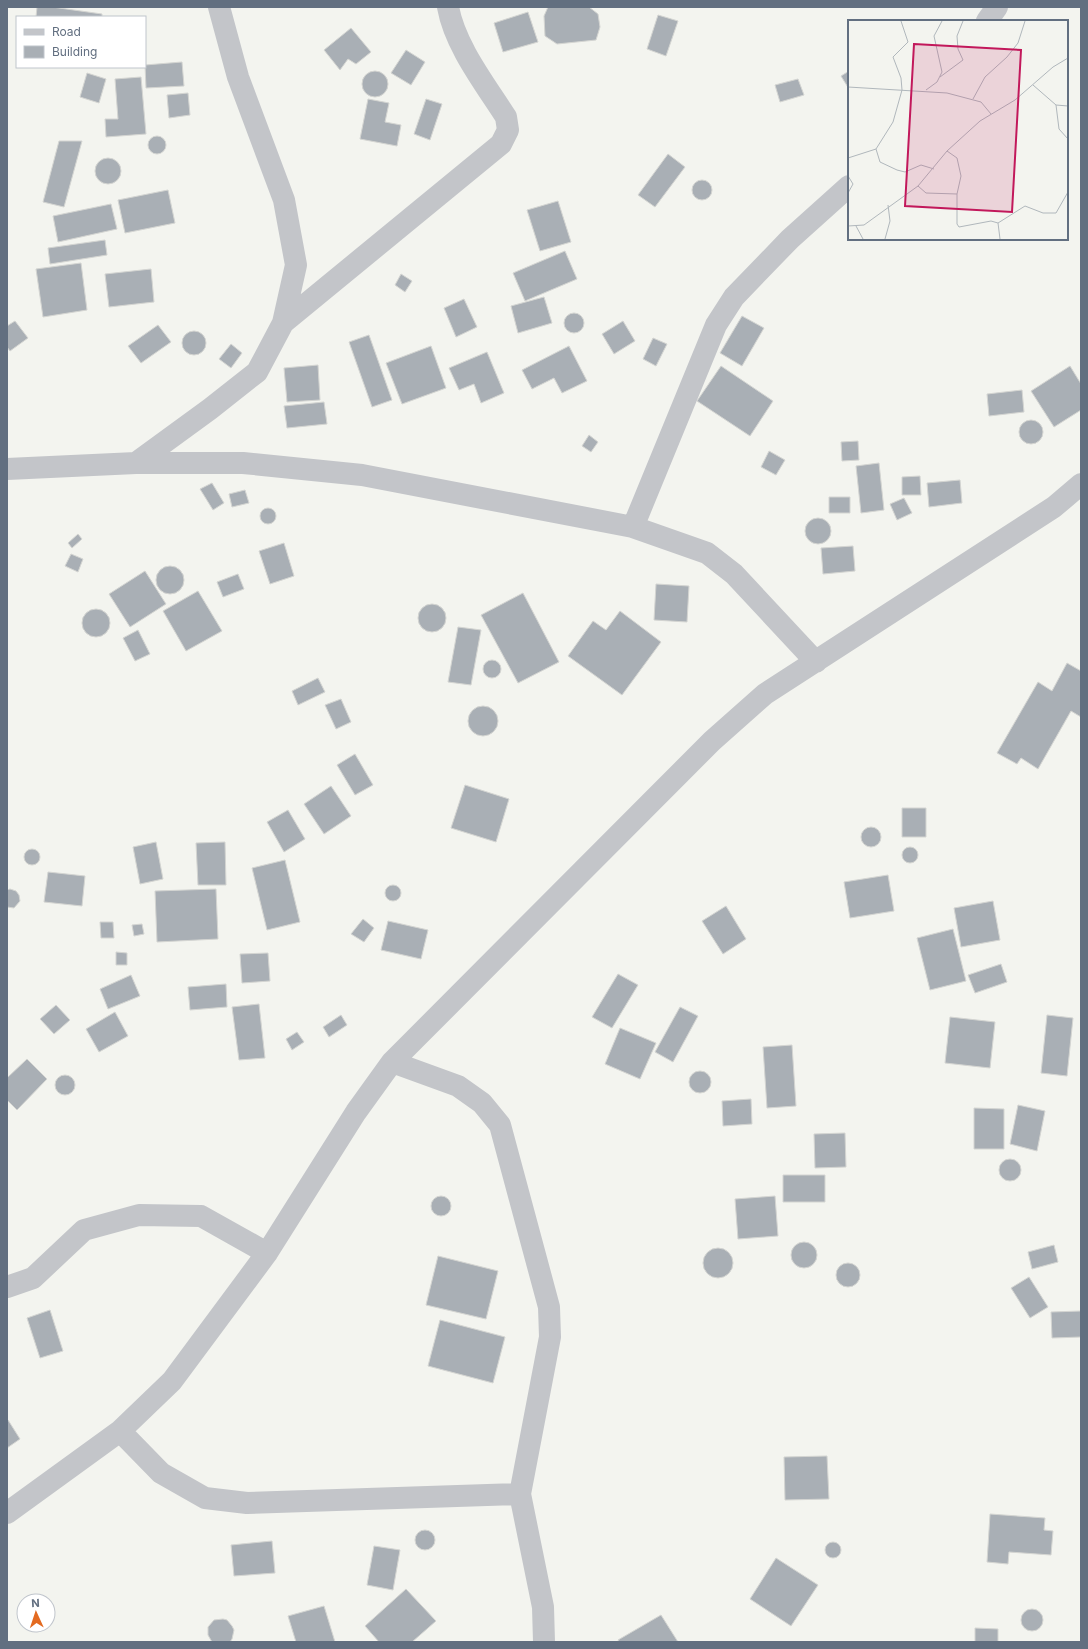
<svg xmlns="http://www.w3.org/2000/svg" width="1088" height="1649" viewBox="0 0 1088 1649" font-family="Inter,sans-serif">
	<rect width="100%" height="100%" fill="#f3f4ef"/>
	<path fill="#a9afb5" stroke="#d4d5d2" d="M37,7h15l50,7v3h-66z
		M548,7h41l9,7 2,13 -4,13 -39,4 -12,-8 -1,-20z
		M528,12l10,30 -35,10 -9,-29z
		M658,15l20,6 -12,35 -19,-7z
		M351,28l20,24 -15,12 -8,-5 -8,11 -16,-20z
		M406,50l19,12 -14,23 -20,-12z
		M182,62l2,24 -38,2 -1,-23z
		M362 84a13 13 0 1 1 26 0a13 13 0 1 1-26 0Z
		M849,71v18l-8,-13z
		M87,73l19,6 -7,24 -19,-6z
		M141,77l5,57 -40,3 -1,-18h13l-3,-40z
		M798,79l6,16 -24,7 -5,-17z
		M188,93l2,22 -21,3 -2,-23z
		M368,99l21,4 -4,19 16,3 -4,21 -37,-7z
		M426,99l16,5 -12,36 -16,-6z
		M148 145a9 9 0 1 1 18 0a9 9 0 1 1-18 0Z
		M59,141h23l-18,66 -21,-5z
		M668,154l17,13 -30,40 -17,-12z
		M95 171a13 13 0 1 1 26 0a13 13 0 1 1-26 0Z
		M692 190a10 10 0 1 1 20 0a10 10 0 1 1-20 0Z
		M168,190l7,33 -50,10 -7,-33z
		M558,201l13,41 -31,9 -13,-41z
		M111,204l6,25 -59,13 -5,-26z
		M105,240l2,15 -57,9 -2,-16z
		M565,251l12,28 -52,22 -12,-28z
		M81,263l6,47 -44,7 -7,-48z
		M151,269l3,33 -45,5 -4,-33z
		M401,274l11,7 -7,11 -10,-7z
		M544,297l8,26 -34,10 -7,-27z
		M464,299l13,28 -21,10 -12,-29z
		M564 323a10 10 0 1 1 20 0a10 10 0 1 1-20 0Z
		M742,316l22,12 -22,38 -22,-13z
		M15,321l13,17 -18,13 -3,-4v-21z
		M623,321l12,20 -21,13 -12,-20z
		M158,325l13,17 -30,21 -13,-17z
		M182 343a12 12 0 1 1 24 0a12 12 0 1 1-24 0Z
		M369,335l23,65 -20,7 -23,-65z
		M653,338l14,6 -11,22 -13,-7z
		M231,344l11,9 -11,15 -12,-9z
		M431,346l15,42 -44,16 -16,-41z
		M569,346l18,35 -25,12 -8,-15 -22,11 -10,-19z
		M487,352l17,41 -23,10 -7,-19 -15,6 -10,-22z
		M318,365l2,35 -33,2 -3,-34z
		M721,366l52,35 -23,35 -53,-35z
		M1070,366l11,18v26l-27,17 -23,-36z
		M1022,390l2,22 -35,4 -2,-22z
		M324,402l3,22 -40,4 -3,-22z
		M1019 432a12 12 0 1 1 24 0a12 12 0 1 1-24 0Z
		M589,435l9,7 -7,10 -9,-6z
		M858,441l1,19 -17,1 -1,-19z
		M769,451l16,9 -9,15 -15,-8z
		M879,463l5,47 -23,3 -5,-47z
		M920,476l1,19h-19v-18z
		M960,480l2,23 -33,4 -2,-24z
		M212,483l12,20 -11,7 -13,-21z
		M245,490l4,13 -17,4 -3,-13z
		M829,497h21v16h-21z
		M904,498l8,15 -15,7 -7,-16z
		M260 516a8 8 0 1 1 16 0a8 8 0 1 1-16 0Z
		M805 531a13 13 0 1 1 26 0a13 13 0 1 1-26 0Z
		M78,534l4,5 -10,9 -4,-5z
		M284,543l10,33 -24,8 -11,-33z
		M853,546l2,25 -32,3 -2,-26z
		M71,554l12,5 -5,13 -13,-6z
		M156 580a14 14 0 1 1 28 0a14 14 0 1 1-28 0Z
		M145,571l21,33 -36,23 -21,-33z
		M238,574l6,15 -21,8 -6,-15z
		M656,584l33,2 -2,36 -33,-2z
		M198,591l24,40 -36,20 -23,-40z
		M523,593l36,69 -41,21 -37,-68z
		M418 618a14 14 0 1 1 28 0a14 14 0 1 1-28 0Z
		M82 623a14 14 0 1 1 28 0a14 14 0 1 1-28 0Z
		M620,611l41,31 -39,53 -54,-39 25,-35 13,9z
		M458,627l23,3 -10,55 -23,-3z
		M138,630l12,24 -15,7 -12,-23z
		M483 669a9 9 0 1 1 18 0a9 9 0 1 1-18 0Z
		M1067,663l14,8v46l-10,-6 -33,58 -17,-11 -4,6 -20,-11 41,-71 14,9z
		M318,678l7,14 -27,13 -6,-14z
		M341,699l10,23 -15,7 -11,-24z
		M468 721a15 15 0 1 1 30 0a15 15 0 1 1-30 0Z
		M355,754l18,31 -18,10 -18,-30z
		M465,785l44,14 -13,43 -45,-14z
		M331,786l20,30 -27,18 -20,-30z
		M902,808h24v29h-24z
		M288,810l17,29 -21,13 -17,-30z
		M861 837a10 10 0 1 1 20 0a10 10 0 1 1-20 0Z
		M156,842l7,37 -23,5 -7,-37z
		M225,842l1,43h-28l-2,-42z
		M902 855a8 8 0 1 1 16 0a8 8 0 1 1-16 0Z
		M24 857a8 8 0 1 1 16 0a8 8 0 1 1-16 0Z
		M285,860l15,62 -33,8 -15,-62z
		M48,872l37,4 -3,30 -38,-4z
		M888,875l6,36 -44,7 -6,-36z
		M385 893a8 8 0 1 1 16 0a8 8 0 1 1-16 0Z
		M10,889l6,2 3,4 1,6 -6,7 -7,-1v-17z
		M216,889l2,50 -61,3 -2,-51z
		M993,901l7,39 -39,7 -7,-39z
		M726,906l20,33 -23,15 -21,-33z
		M363,919l11,9 -10,14 -13,-8z
		M388,921l40,9 -7,29 -40,-9z
		M100,922h13l1,16h-13z
		M142,924l2,10 -10,2 -2,-11z
		M953,929l13,52 -36,9 -13,-52z
		M116,952l11,1v12h-11z
		M268,953l2,28 -28,2 -2,-29z
		M1001,964l6,18 -32,11 -7,-18z
		M618,974l20,11 -26,43 -20,-11z
		M131,975l9,21 -32,13 -8,-20z
		M226,984l1,23 -37,3 -2,-23z
		M259,1004l6,54 -26,2 -7,-53z
		M56,1005l14,15 -16,14 -14,-15z
		M680,1007l18,9 -25,46 -18,-10z
		M115,1012l13,24 -29,16 -13,-23z
		M341,1015l6,10 -18,12 -6,-10z
		M1047,1015l26,3 -6,58 -26,-3z
		M950,1017l45,5 -5,46 -45,-5z
		M620,1028l36,15 -16,36 -35,-15z
		M297,1032l7,10 -12,8 -6,-11z
		M792,1045l4,61 -29,2 -4,-61z
		M27,1059l20,20 -30,31 -10,-10v-22z
		M689 1082a11 11 0 1 1 22 0a11 11 0 1 1-22 0Z
		M55 1085a10 10 0 1 1 20 0a10 10 0 1 1-20 0Z
		M751,1099l1,25 -29,2 -1,-25z
		M1018,1105l27,6 -8,40 -27,-7z
		M974,1108l30,1v40h-30z
		M845,1133l1,34 -31,1 -1,-34z
		M999 1170a11 11 0 1 1 22 0a11 11 0 1 1-22 0Z
		M783,1175h42v27h-42z
		M775,1196l3,40 -40,3 -3,-40z
		M431 1206a10 10 0 1 1 20 0a10 10 0 1 1-20 0Z
		M791 1255a13 13 0 1 1 26 0a13 13 0 1 1-26 0Z
		M1054,1245l4,17 -26,7 -4,-17z
		M703 1263a15 15 0 1 1 30 0a15 15 0 1 1-30 0Z
		M438,1256l60,15 -12,48 -60,-14z
		M836 1275a12 12 0 1 1 24 0a12 12 0 1 1-24 0Z
		M1029,1277l19,30 -18,11 -19,-30z
		M50,1310l13,41 -23,7 -13,-40z
		M1081,1311v26l-29,1 -1,-26z
		M440,1320l65,17 -12,46 -65,-17z
		M8,1420l12,19 -13,9v-27z
		M827,1456l2,43 -44,1 -1,-43z
		M990,1514l55,4 -1,12 9,1 -2,24 -42,-3 -1,12 -21,-2z
		M415 1540a10 10 0 1 1 20 0a10 10 0 1 1-20 0Z
		M272,1541l3,32 -41,3 -3,-31z
		M825 1550a8 8 0 1 1 16 0a8 8 0 1 1-16 0Z
		M374,1546l26,4 -7,40 -26,-5z
		M776,1558l42,27 -27,41 -41,-27z
		M406,1589l30,32 -24,21h-33l-14,-16z
		M324,1606l11,36h-39l-8,-26z
		M1021 1620a11 11 0 1 1 22 0a11 11 0 1 1-22 0Z
		M661,1615l17,27h-59l-1,-2z
		M223,1619l4,1 5,6 2,4 -2,9 -2,3h-18l-4,-7v-8l6,-7z
		M975,1628l23,1v13h-23z"/>
	<g fill="none" stroke-linecap="round" stroke-linejoin="round">
		<path stroke="#c3c5c9" stroke-width="22" d="M987,21l10,-14
			M283,323l218,-179 7,-14 -2,-13c-21,-33 -51,-71 -58,-110
			M136,463l74,-54 47,-37 26,-49 13,-58 -12,-65 -46,-123 -19,-70
			M7,469l129,-6h107l119,12 271,52 74,26 27,21 82,88
			M633,527l83,-202 18,-28 56,-58 59,-53
			M392,1062l66,24 24,17 18,22 49,182 1,30 -30,157 23,113 1,35
			M7,1287l26,-9 51,-48 55,-15 62,1 66,37
			M120,1431l41,42 44,25 42,5 273,-9
			M7,1513l113,-82 52,-50 95,-128 89,-141 36,-50 320,-321 53,-47 289,-187 27,-23"/>
	</g>
	<g transform="translate(848 20)">
		<rect width="220" height="220" fill="#f3f4ef"/>
		<path fill="none" stroke="#b0b7bc" stroke-width="1" d="M92,57l23,-17 -5,-11 -1,-13 6,-15M185,65l23,20 12,1M0,67l99,6 34,9 10,12M78,70l11,-8 5,-10 -8,-36 8,-15M125,79l12,-22 22,-20 11,-14 7,-22M208,85l3,24 9,10M28,129l4,13 17,8 8,2 16,-7 13,4M99,131l10,7 4,18 -4,18v30l2,3 32,-6 7,2 27,-17 18,7h13l12,-21M0,138l28,-9 17,-27 9,-32 -1,-12 -8,-21 15,-15 -7,-21M0,156l5,8 -5,9M70,166l8,7 31,1M150,203l2,16M0,206l16,-1 54,-39 29,-35 33,-30 35,-21 38,-33 15,-9M8,206l7,13M37,219l5,-18 -2,-16"/>
		<path fill="#c2185b" fill-opacity="0.15" stroke="#c2185b" stroke-width="2" d="M66,24l107,6 -9,162 -107,-6z"/>
		<rect width="220" height="220" fill="none" stroke="#626f80" stroke-width="2"/>
	</g>
	<rect width="1088" height="1649" fill="none" stroke="#626f80" stroke-width="16"/>
	<rect x="16" y="16" width="130" height="52" fill="#ffffff" stroke="#c0c5cc"/>
	<rect x="24" y="29" width="20" height="6" fill="#c3c5c9" stroke="#c0c5cc"/>
	<text x="52" y="36" font-size="12" fill="#626f80">Road</text>
	<rect x="24" y="46" width="20" height="12" fill="#a9afb5" stroke="#c0c5cc"/>
	<text x="52" y="56" font-size="12" fill="#626f80">Building</text>
	<g transform="translate(36 1613) rotate(357)"><circle r="19" fill="#ffffff" stroke="#c0c5cc"/>
	<path d="M0-3L7 15L0 10L-7 15Z" fill="#e36a20"/>
	<text y="-6" font-size="11" font-weight="bold" text-anchor="middle" fill="#626f80">N</text>
	</g>
</svg>
